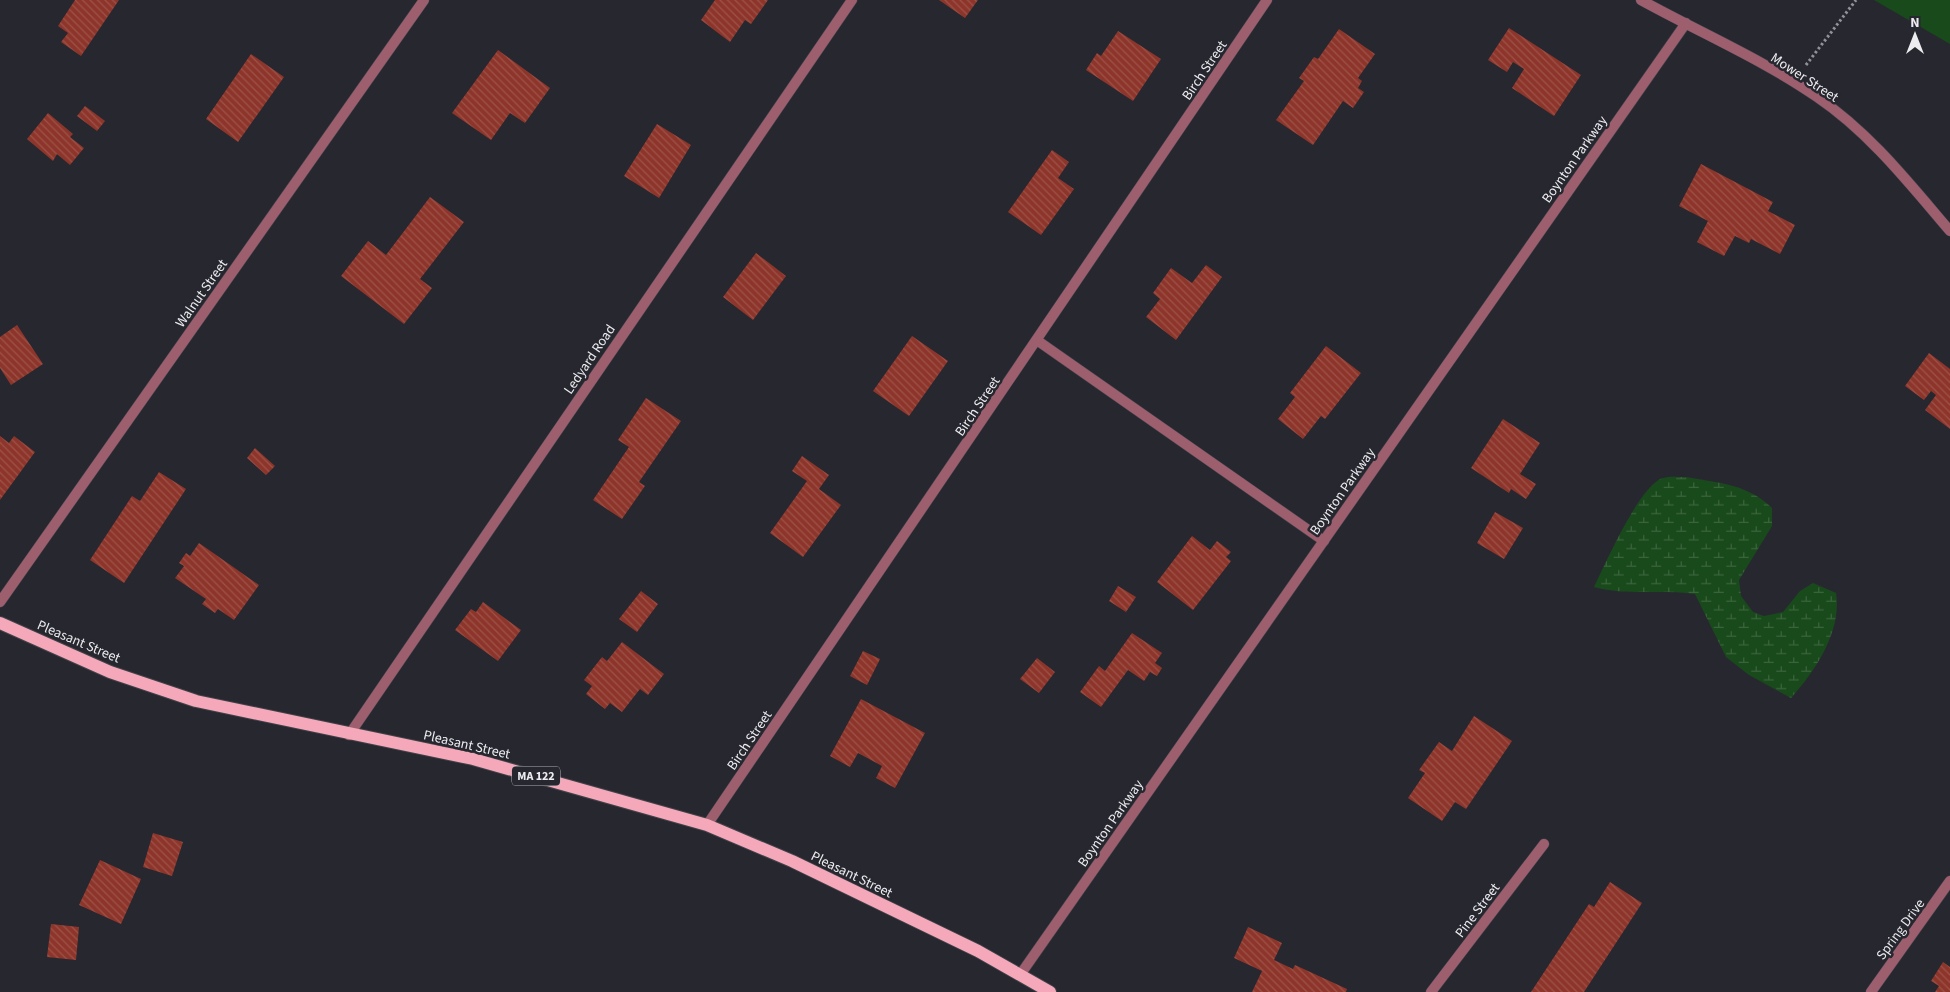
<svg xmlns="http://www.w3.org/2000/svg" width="1950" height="992" viewBox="0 0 1950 992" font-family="'Source Sans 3',sans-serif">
	<defs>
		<pattern id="wetland-marsh" width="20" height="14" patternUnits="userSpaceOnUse" patternTransform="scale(1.25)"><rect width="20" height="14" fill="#194a1b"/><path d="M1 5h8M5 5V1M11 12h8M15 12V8" fill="none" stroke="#3b643c"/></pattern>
		<pattern id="building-back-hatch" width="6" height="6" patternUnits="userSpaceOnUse" patternTransform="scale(1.25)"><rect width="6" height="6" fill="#8d352a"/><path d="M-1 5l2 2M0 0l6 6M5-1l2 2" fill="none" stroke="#9d5249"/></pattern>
	</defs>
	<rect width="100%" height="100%" fill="#27272f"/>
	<path fill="url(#wetland-marsh)" d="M1686,477c32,6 62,7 86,31v18l-33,54 2,16 12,16 11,4 19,-4 17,-21 13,-8 23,10c6,38 -20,77 -45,105l-42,-23 -23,-18 -31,-63c-34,-5 -68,2 -101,-7 11,-22 46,-103 69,-109 7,-2 16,-1 23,-1z"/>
	<path fill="#194a1b" d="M1874,0h76v44z"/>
	<path fill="url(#building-back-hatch)" d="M75,0h44l-38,56 -20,-14 7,-9 -10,-7z
		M715,0h53l-17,24 -6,-4 -15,22 -29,-22z
		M939,0h39l-13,18z
		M1509,28l72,47 -27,41 -42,-28 12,-19 -11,-7 -6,10 -19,-12z
		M1339,29l36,25 -17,24 4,3 -4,7 6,4 -11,16 -10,-7 -30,44 -37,-25 28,-39 -5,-3 15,-21 4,2z
		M1118,31l43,28 -28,42 -47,-31 11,-17 4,3z
		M498,50l52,38 -25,35 -15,-10 -19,27 -39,-27z
		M251,54l33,23 -46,65 -32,-23z
		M85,106l20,15 -8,10 -20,-15z
		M48,113l25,21 -3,3 14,11 -14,17 -13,-11 -4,7 -26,-22z
		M657,124l34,21 -32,53 -35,-22z
		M1052,150l17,12 -11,16 16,11 -33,46 -33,-23z
		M1701,164l72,38 -5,9 27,14 -15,29 -29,-15 -2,4 -14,-7 -11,20 -27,-14 11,-21 -29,-15z
		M430,197l34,25 -44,57 12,9 -28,36 -63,-48 27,-35 18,14z
		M756,253l30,23 -33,44 -30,-23z
		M1206,265l16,12 -46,63 -30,-23 14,-18 -7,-6 18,-25 21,15z
		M17,325l26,39 -32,21 -11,-17v-31z
		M912,336l36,25 -39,55 -36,-25z
		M1326,346l35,27 -36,46 -4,-3 -18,23 -25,-20 17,-22 -5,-4z
		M1929,353l21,16v60l-25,-19 11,-15 -5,-4 -7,9 -19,-14z
		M646,398l35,23 -42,61 6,4 -23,33 -29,-19 36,-53 -11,-7z
		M1503,419l37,24 -20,31 16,10 -10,15 -15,-10 -2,4 -38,-25z
		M0,436l9,7 5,-7 21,16 -35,48z
		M255,448l20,18 -9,9 -19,-17z
		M802,456l27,19 -10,14 22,16 -38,52 -33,-24 37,-52 -15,-10z
		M159,472l27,17 -62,94 -34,-23 42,-64 8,5z
		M1495,512l28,16 -19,31 -27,-16z
		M1192,536l18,14 7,-9 14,11 -5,5 5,4 -38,49 -36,-28z
		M199,543l60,42 -25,35 -16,-11 -3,4 -13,-9 4,-5 -31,-21 9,-12 -5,-3 7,-10 4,3z
		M1118,586l18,11 -10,15 -17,-11z
		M641,591l17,13 -21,28 -18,-13z
		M483,602l38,28 -23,31 -43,-31 16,-21 5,3z
		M1132,633l30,20 -7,10 7,5 -5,8 -7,-4 -6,9 -16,-11 -27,37 -21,-15 19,-26 6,5z
		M622,642l42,32 -16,21 -8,-6 -18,23 -12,-9 -5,6 -19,-15 6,-8 -8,-6 18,-23 5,4z
		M863,651l17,8 -13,26 -17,-9z
		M1037,658l18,14 -16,21 -19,-14z
		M861,699l64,34 -30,55 -19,-10 6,-12 -24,-13 -8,14 -20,-11z
		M1474,716l38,25 -46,68 -11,-7 -13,19 -34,-23 17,-25 -6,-3 20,-28 13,9z
		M153,833l30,9 -11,34 -29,-9z
		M100,860l41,19 -20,45 -42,-19z
		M1610,882l32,21 -58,89h-53l58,-88 5,3z
		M51,924l28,3 -3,33 -29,-3z
		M1248,927l34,16 -8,17 19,9 2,-4 52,24 -1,3h-94l10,-21 -28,-13z
		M1943,962l7,5v25h-15l4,-6 -8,-5z"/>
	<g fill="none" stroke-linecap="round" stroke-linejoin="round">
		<defs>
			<path id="lane" d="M1038,341l286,200"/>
			<path id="street" d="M1641,0c58,32 121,59 176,97 53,36 92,86 133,134
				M0,602l424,-602
				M349,735l503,-735
				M707,825l560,-825
				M1020,975l666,-952
				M1431,992l113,-148
				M1871,992l79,-111"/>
			<path id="primary" d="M0,623l110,49 86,29 277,58 234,66 85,36 186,90 72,41"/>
		</defs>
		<use href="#lane" stroke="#42424a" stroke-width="11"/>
		<use href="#street" stroke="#42424a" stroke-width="11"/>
		<use href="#primary" stroke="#42424a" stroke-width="14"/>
		<path stroke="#919198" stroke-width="3" stroke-dasharray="2.5 2.5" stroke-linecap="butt" d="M1806,65l50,-65"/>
		<use href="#lane" stroke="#9d5f6e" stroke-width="10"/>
		<use href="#street" stroke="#9d5f6e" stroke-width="10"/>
		<use href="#primary" stroke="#f5a8b9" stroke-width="12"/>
	</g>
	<g text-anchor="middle" stroke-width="5" stroke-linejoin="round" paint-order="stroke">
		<rect fill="#27272f" stroke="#b0b0b6" stroke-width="1" x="512" y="766.5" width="48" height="19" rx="4"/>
		<g font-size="12" font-weight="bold" fill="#ebebf0">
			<text x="536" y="780">MA 122</text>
		</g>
		<g font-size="14" fill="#ebebf0" stroke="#27272f">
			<text transform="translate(1204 70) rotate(-56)" y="5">Birch Street</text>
			<text transform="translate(1805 77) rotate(33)" y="5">Mower Street</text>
			<text transform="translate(1574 159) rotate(-55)" y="5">Boynton Parkway</text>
			<text transform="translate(201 293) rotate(-55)" y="5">Walnut Street</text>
			<text transform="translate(589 359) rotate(-56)" y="5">Ledyard Road</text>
			<text transform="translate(977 406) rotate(-56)" y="5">Birch Street</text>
			<text transform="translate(1342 491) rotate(-55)" y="5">Boynton Parkway</text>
			<text transform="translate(79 641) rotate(23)" y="5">Pleasant Street</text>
			<text transform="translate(749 740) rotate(-56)" y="5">Birch Street</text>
			<text transform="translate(467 744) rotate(13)" y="5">Pleasant Street</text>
			<text transform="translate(1110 823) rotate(-55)" y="5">Boynton Parkway</text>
			<text transform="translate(852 874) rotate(26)" y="5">Pleasant Street</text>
			<text transform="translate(1477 910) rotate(-53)" y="5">Pine Street</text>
			<text transform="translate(1900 929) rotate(-54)" y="5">Spring Drive</text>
		</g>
	</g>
	<g transform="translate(1915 35)" stroke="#27272f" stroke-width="4" paint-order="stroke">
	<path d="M0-4L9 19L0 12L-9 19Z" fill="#ebebf0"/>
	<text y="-8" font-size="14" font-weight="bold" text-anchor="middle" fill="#ebebf0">N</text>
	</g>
</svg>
